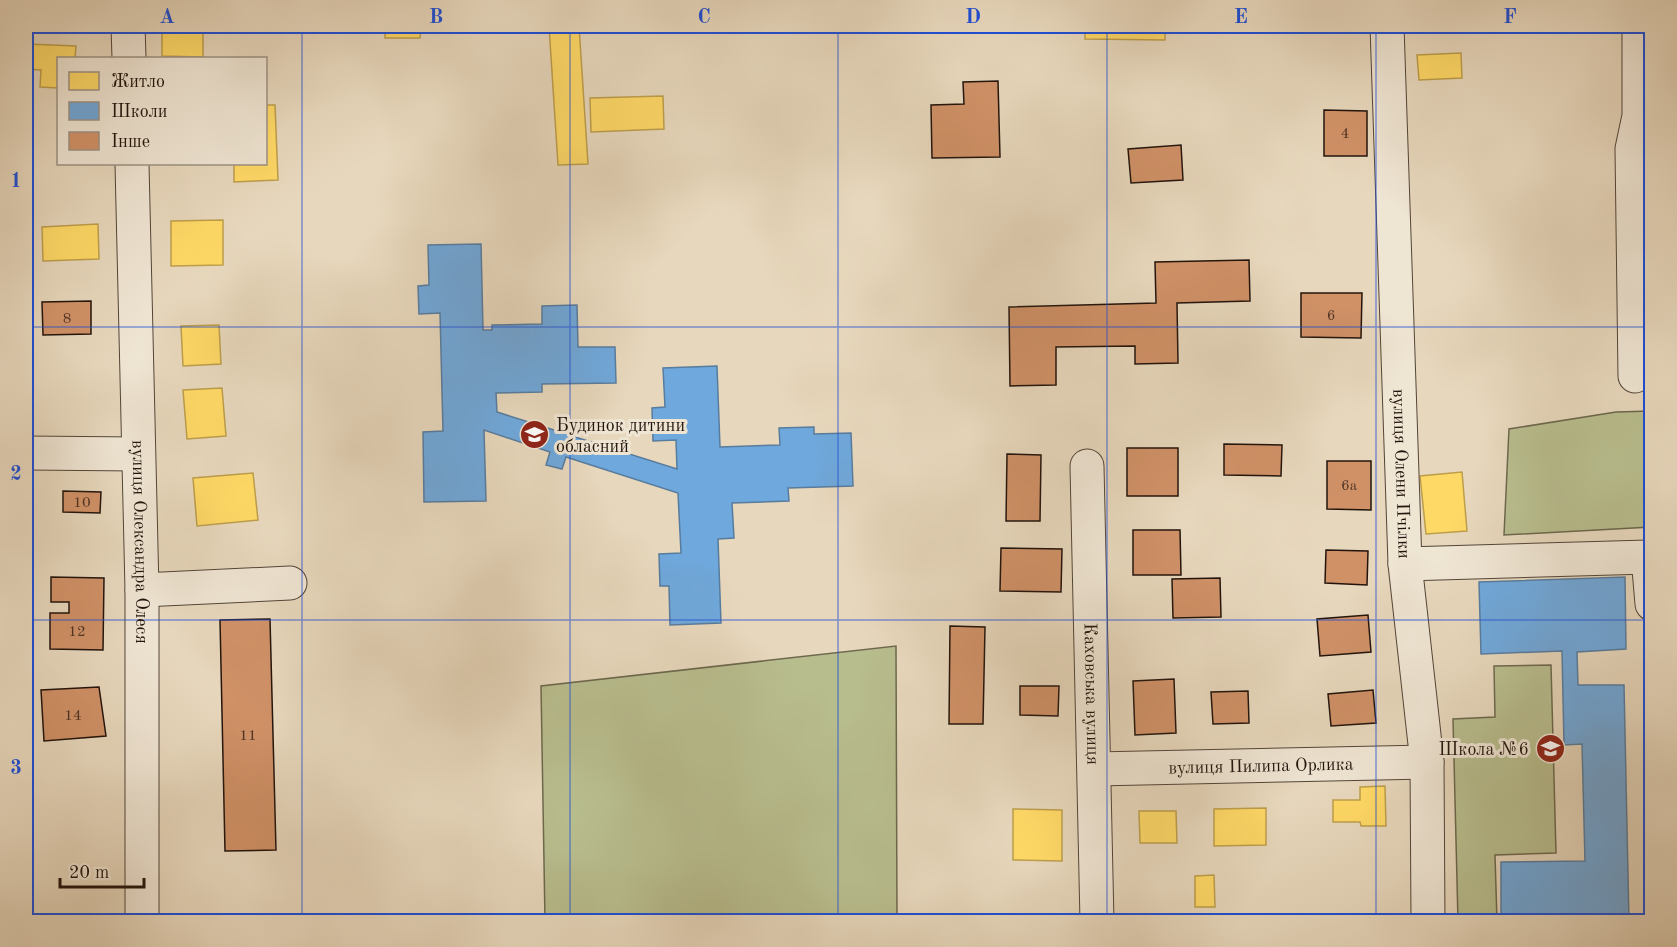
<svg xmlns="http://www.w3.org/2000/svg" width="1677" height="947" viewBox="0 0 1677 947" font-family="'Old Standard TT',serif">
	<rect width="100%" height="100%" fill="#e7d7bc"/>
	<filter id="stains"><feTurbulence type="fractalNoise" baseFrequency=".00333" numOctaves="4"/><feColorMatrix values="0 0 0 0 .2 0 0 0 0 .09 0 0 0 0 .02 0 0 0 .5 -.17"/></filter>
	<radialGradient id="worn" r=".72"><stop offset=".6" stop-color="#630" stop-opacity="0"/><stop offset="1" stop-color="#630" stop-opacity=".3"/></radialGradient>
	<path fill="#b8bd8e" stroke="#6d684e" stroke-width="1.5" d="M1651,411v116l-147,8 5,-106 107,-17z
		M896,646l1,275h-352l-4,-235z
		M1551,665l5,188 -61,2 2,66h-39l-5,-202 42,-2 -1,-51z"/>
	<path fill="#ffd966" stroke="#bd9e4b" stroke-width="1.5" d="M162,26h41v31l-41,-1z
		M385,26h36l-1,12h-35z
		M549,26h30l9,138 -30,1z
		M1085,26h80v14l-80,-1z
		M26,44l50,2 -1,12h-17v30l-18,-1 1,-17 -15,-1z
		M1461,53l1,25 -43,2 -2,-25z
		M663,96l1,33 -73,3 -1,-34z
		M266,105h9l3,75 -44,2v-18h32z
		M223,220v45l-52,1v-45z
		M98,224l1,35 -56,2 -1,-34z
		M219,325l2,39 -38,2 -2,-40z
		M222,388l4,48 -39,3 -4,-49z
		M1462,472l5,59 -41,3 -6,-58z
		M253,473l5,47 -61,6 -4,-48z
		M1385,786l1,40h-25l-1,-4h-27v-22h27v-13z
		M1266,808v37l-52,1v-37z
		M1013,809l49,1v51l-49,-1z
		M1139,811h37l1,32h-37z
		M1214,875l1,32h-20v-31z"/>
	<path fill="#6fa8dc" stroke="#587c9e" stroke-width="1.5" d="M481,244l2,86h9v-5l50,-1v-18l35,-1 1,42h37l1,36 -74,1v8l-46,1 1,19 60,19 4,-13 15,5 -4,13 105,33 -1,-29 -23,1 -1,-33 13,-1 -2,-39 54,-2 3,81 60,-2 -1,-17 35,-1v7l37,-1 2,53 -65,2 1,13 -57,2 2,35 -16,1 3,84 -51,2 -1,-39h-9l-1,-32 22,-1 -3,-60 -112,-36 -4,12 -16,-4 4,-13 -66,-22 2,71 -62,1 -1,-70 20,-1 -3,-118 -21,1 -1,-28 11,-1 -1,-40z
		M1625,577l1,72 -49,3 1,33h46l5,237h-128v-60l84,-1 -3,-117 -18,1 -2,-94 -81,3 -2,-72z"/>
	<path fill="#d09167" stroke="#22140d" stroke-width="1.5" d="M998,81l2,76 -68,1 -1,-53 33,-1 -1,-22z
		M1324,110l43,1v45h-43z
		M1181,145l2,35 -52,3 -3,-34z
		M1249,260l1,41 -73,2 1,60 -43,1v-18l-79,1v38l-46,1 -1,-79 147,-4 -1,-41z
		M1301,293h61l-1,45 -60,-1z
		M91,301v33l-48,1 -1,-33z
		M1224,444l58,1 -1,31 -57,-1z
		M1127,448h51v48h-51z
		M1007,454l34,1 -1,66h-34z
		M1327,461h44v49l-44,-1z
		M63,491l38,1 -1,21 -37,-1z
		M1133,530h47l1,45h-48z
		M1001,548l61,1 -1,43 -61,-1z
		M1326,550l42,1 -1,34 -42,-2z
		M51,577l53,1 -1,72 -53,-1v-36h19v-11h-18z
		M1220,578l1,39 -48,1 -1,-39z
		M1368,615l3,37 -51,4 -3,-37z
		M270,619l6,231 -51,1 -5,-231z
		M950,626l35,1 -2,97h-34z
		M1174,679l2,54 -41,2 -2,-54z
		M1020,686h39l-1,30 -38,-1z
		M99,687l7,49 -62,5 -3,-51z
		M1373,690l3,33 -45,3 -3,-32z
		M1248,691l1,32 -36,1 -2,-32z"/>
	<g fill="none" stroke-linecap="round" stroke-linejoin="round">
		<defs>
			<g id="minor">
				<path d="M128,26l1,32"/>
				<path id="s1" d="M1387,26l18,538 22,198 1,160"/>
				<path id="s2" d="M132,164l10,426v332"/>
				<path d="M1635,376l-3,-227 7,-33v-90"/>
				<path d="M26,453l112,1"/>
				<path id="s3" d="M1087,466l10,456"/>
				<path d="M1405,564l243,-7 4,47"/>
				<path d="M142,590l148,-7"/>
				<path id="s4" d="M1095,769l332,-7"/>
			</g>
		</defs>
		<use href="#minor" stroke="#534539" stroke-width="35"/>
		<use href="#minor" stroke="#efe5d3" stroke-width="33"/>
	</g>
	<path fill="none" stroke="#1d4ed8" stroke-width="1.5" stroke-opacity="0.55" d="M302,26v896M570,26v896M838,26v896M1107,26v896M1376,26v896M26,327h1626M26,620h1626"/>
	<defs>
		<symbol id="school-disc" viewBox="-11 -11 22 22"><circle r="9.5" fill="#8f2418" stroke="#efe5d3"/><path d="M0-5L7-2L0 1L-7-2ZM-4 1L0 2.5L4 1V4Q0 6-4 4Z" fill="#fff"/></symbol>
	</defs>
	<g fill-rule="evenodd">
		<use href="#school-disc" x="518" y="418" width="33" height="33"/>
		<use href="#school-disc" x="1534" y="732" width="33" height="33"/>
	</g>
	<g text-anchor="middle" stroke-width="6" stroke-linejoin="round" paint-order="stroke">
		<g font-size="15" fill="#4e3324">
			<text x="1345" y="138">4</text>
			<text x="1331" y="320">6</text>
			<text x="67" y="323">8</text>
			<text x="1349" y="490">6а</text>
			<text x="82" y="507">10</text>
			<text x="77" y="636">12</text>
			<text x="73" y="720">14</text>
			<text x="248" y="740">11</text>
		</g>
		<g font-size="18" fill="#22140d" stroke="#efe5d3" text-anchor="start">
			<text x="556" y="431">Будинок дитини<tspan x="556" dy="21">обласний</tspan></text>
			<text x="1529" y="755" text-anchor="end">Школа №6</text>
		</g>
		<g font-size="18" fill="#22140d" stroke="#efe5d3">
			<text dy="6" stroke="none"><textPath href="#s1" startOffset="448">вулиця Олени Пчілки</textPath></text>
			<text dy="6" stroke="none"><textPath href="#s2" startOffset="378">вулиця Олександра Олеся</textPath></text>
			<text dy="6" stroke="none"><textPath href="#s3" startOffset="228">Каховська вулиця</textPath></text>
			<text dy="6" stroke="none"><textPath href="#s4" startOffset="166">вулиця Пилипа Орлика</textPath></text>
		</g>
	</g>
	<rect width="1677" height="947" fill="none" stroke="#e7d7bc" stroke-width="66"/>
	<rect x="57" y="57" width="210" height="108" fill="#efe5d3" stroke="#9d9184" stroke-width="1.5"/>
	<rect x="69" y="72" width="30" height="18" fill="#ffd966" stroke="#9d9184" stroke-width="1.5"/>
	<text x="111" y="87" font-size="18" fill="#22140d">Житло</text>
	<rect x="69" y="102" width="30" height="18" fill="#6fa8dc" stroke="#9d9184" stroke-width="1.5"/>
	<text x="111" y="117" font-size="18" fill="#22140d">Школи</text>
	<rect x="69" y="132" width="30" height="18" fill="#d09167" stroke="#9d9184" stroke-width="1.5"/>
	<text x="111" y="147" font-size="18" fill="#22140d">Інше</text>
	<path d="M60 878v9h84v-9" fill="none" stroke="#22140d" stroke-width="3"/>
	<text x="69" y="878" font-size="18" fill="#22140d" stroke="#efe5d3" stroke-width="4.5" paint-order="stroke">20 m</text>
	<rect x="33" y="33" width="1611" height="881" fill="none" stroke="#1d4ed8" stroke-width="2"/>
	<g font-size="20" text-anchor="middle" font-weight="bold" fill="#1d4ed8">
		<text x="167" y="23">A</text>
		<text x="436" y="23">B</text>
		<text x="704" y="23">C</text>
		<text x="973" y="23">D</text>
		<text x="1241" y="23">E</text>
		<text x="1510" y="23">F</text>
		<text x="16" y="187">1</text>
		<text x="16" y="480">2</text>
		<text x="16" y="774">3</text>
	</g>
	<rect width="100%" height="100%" filter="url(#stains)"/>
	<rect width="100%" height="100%" fill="url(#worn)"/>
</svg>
